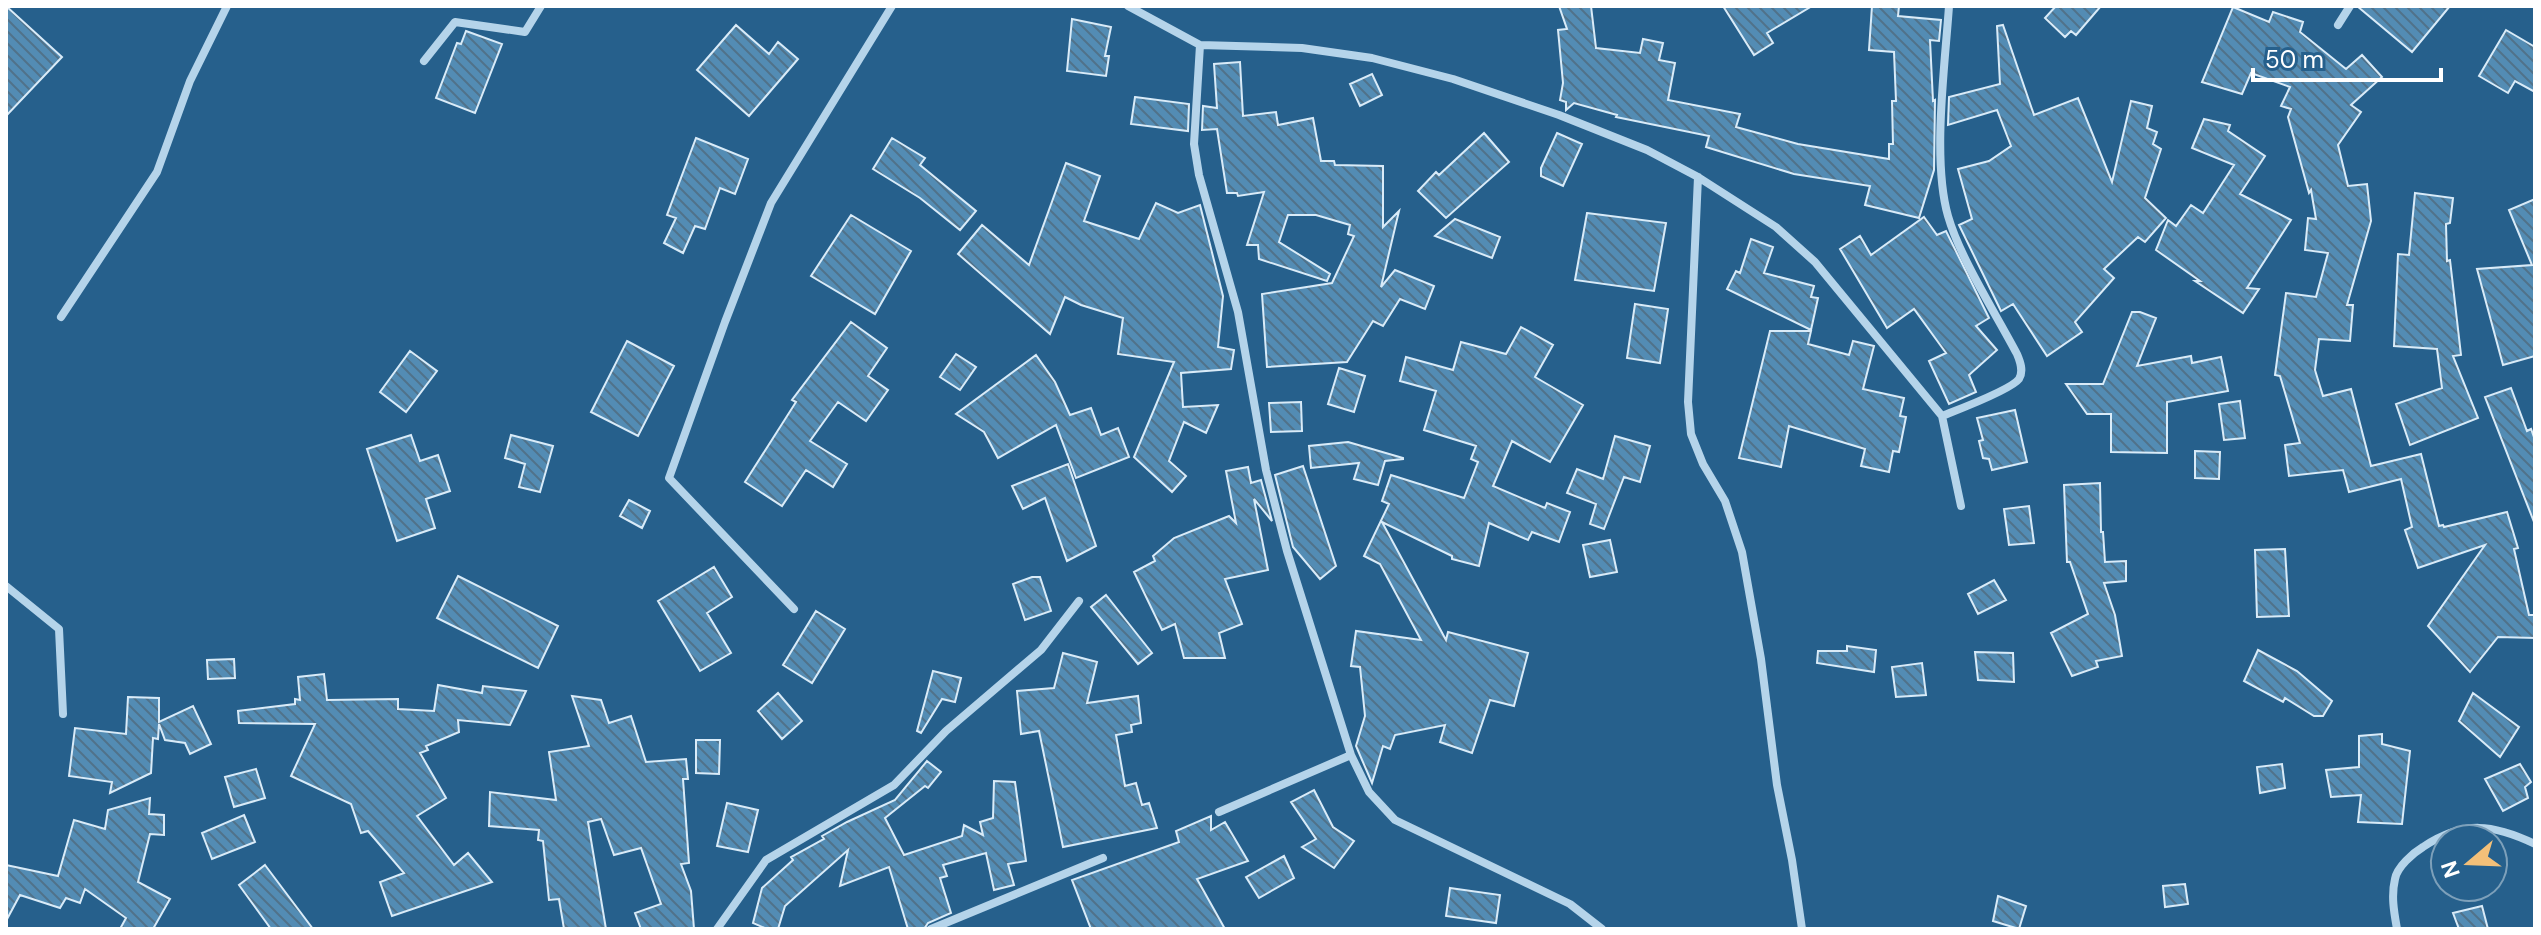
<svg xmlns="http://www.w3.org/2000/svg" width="2541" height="935" viewBox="0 0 2541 935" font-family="'DM Sans',sans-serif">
	<defs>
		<pattern id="building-back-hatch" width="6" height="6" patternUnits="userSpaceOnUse" patternTransform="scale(2)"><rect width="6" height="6" fill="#538cb4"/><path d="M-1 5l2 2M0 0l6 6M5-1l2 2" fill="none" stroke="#50728a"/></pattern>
	</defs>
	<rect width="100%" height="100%" fill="#26608c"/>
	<path fill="url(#building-back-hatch)" stroke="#d9ebf8" stroke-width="2" d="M6,6l56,51 -56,59z
		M1559,6h32l5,42 44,5 3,-14 20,4 -4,17 16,3 -7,37 72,14 -4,13 62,17 91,15v-15h4l-1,-43h4l-2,-49 -25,-2 3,-44h27l-1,10 43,4 -2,21 -9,-1 3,61 2,-1 -1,70 -15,48 -54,-13 5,-19 -76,-12 -88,-27 3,-11 -93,-19 1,-2 -43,-12 -8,7v-8l-6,-2 3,-17 -5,-53 9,-1z
		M1723,6h89l-45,27 6,10 -19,12z
		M2056,6h45l-25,29 -5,-4 -6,6 -20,-19z
		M2357,6h93l-38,46z
		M2233,7l36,15 4,-10 30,10 -3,10 46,37 16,-14 20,22 -31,28 10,7 -23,33 10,41 19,-2 4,37 -24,84h6l-3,36 -31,-2 -4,31 8,26 28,-7 20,77 50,-12 18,72 4,-1 1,2 63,-15 11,36 -4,1 15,66h6v23l-37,-1 -28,35 -42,-46 57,-81 -67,23 -13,-38 7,-3 -11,-48 -52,13 -6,-22 -54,6 -4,-31 15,-2 -20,-67 -5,-1 11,-82 30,4 12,-44 -23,-3 3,-32 8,1 -5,-29 -2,3 -21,-76 3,-8 -10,-3 9,-19 -39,-14 -9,21 -40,-12z
		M1072,19l39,8 -6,29h4l-3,20 -39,-5z
		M736,25l33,29 9,-12 20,17 -49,57 -52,-46z
		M2003,25l31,90 44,-17 34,84 19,-81 21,5 -5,22 10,4 -4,12 8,5 -16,49 21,20 -21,24 -7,-5 -34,32 10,9 -39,44 7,10 -35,24 -34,-52 -12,7 -42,-86 13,-6 -14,-50 31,-8 22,-15 -14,-36 -49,15 1,-28 51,-13 -3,-58z
		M2506,30l29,17v45l-20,-11 -7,12 -29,-17z
		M466,31l36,13 -27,69 -39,-15 21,-55 4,1z
		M1240,62l3,54 33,-4 2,13 35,-7 8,43h13l1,4 48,1v61l16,-16 -18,76 14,-17 39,16 -9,23 -25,-10 -17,27 -10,-5 -26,41 -80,5 -5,-73 70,-11 22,-47 -6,-2 2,-9 -34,-10h-28l-9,27 51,32 -3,7 -68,-22 -1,-14h-11l17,-53 -26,4 -1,-3h-10l-10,-64 -15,1 1,-24 14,2 -3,-44z
		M1372,74l10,21 -22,11 -10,-22z
		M1135,97l54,7 -1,27 -57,-7z
		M2204,119l26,6 -2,6 37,25 -25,38 51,26 -44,68 12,1 -16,24 -48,-32h5l-44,-31 12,-30 8,6 15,-21 12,8 31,-48 -42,-17z
		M1484,133l25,29 -63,56 -28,-27 18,-19 3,3z
		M1557,133l25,11 -19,42 -22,-10v-8z
		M696,138l52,21 -13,35 -15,-6 -15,41 -10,-3 -12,27 -19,-10 12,-25 -9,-3z
		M892,138l33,20 -5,7 56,46 -16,19 -40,-32 -47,-29z
		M1066,163l34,13 -16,45 55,18 17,-36 22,10 22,-8 23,91 -5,51 16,3 -3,19 -50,4 2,34 35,-2 -12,28 -22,-11 -15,39 17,15 -14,16 -38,-35 40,-95 -56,-8 5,-36 -42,-13 -16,-8 -15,37 -92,-80 24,-29 47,40z
		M2415,193l38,5 -3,25 -4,1 1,37 3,-1 11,95 -8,1 25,62 -68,27 -14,-41 46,-16 -5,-39 -43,-3 4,-92 11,1z
		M2535,199v157l-32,9 -26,-96 55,-4 -23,-55z
		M1587,213l79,10 -12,68 -79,-11z
		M851,215l60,36 -36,63 -64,-38z
		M1924,217l13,18 9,-4 43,87 -13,8 21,24 -28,25 7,17 -27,12 -20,-43 17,-8 -32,-44 -27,19 -47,-79 20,-13 11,19z
		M1455,219l45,18 -8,21 -57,-22z
		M1751,239l22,8 -9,26 50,13 -3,11 7,1 -7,32 -84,-41 9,-18 4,2z
		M1635,304l33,5 -8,54 -33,-5z
		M2132,312h8l16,6 -19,48 54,-10 1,7 29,-6 7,34 -61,11v51l-56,-1v-38h-24l-21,-30h37z
		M851,322l36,26 -19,28 20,14 -22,31 -28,-19 -28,39 37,23 -14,23 -27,-17 -24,36 -37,-24 51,-80 -4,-2z
		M1521,327l32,18 -18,32 48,28 -33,57 -38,-21 -19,45 52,22 2,-5 23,9 -11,30 -27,-10 -4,8 -39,-17 -10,43 -27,-7v-3l-70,-34 64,118 2,-8 80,21 -14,53 -24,-6 -18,53 -32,-11 5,-17 -50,10 -5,14 -7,-3 -11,37 -16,-37 9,-30 -5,-49 -9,-1 5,-35 65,9 -41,-76 -16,-8 25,-52 -7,-3 9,-26 73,23 14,-36 -7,-3 5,-13 -52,-16 12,-39 -36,-10 6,-24 47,13 8,-28 45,12z
		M1770,331h41l-3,13 41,11 4,-14 21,5 -11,43 41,9 -4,18 6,1 -7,35 -6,-1 -4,21 -28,-6 4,-17 -76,-23 -8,41 -42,-9z
		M627,341l47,25 -36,70 -47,-24z
		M410,351l27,20 -31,41 -26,-20z
		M956,354l20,13 -16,23 -20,-13z
		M1036,355l19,27 15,33 21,-7 10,27 17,-7 11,29 -53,21 -20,-53 -58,33 -14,-26 -28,-18z
		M1339,368l26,8 -11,36 -26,-8z
		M2511,388l16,43 4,-2 4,11 -1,82 -49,-125z
		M2240,401l5,37 -21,2 -5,-36z
		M1301,402l1,29 -31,1 -2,-29z
		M2015,410l12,52 -35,8 -3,-11 -6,-1 -4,-17 4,-1 -6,-22z
		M411,435l9,26 18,-6 12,36 -24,8 9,29 -38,13 -30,-92z
		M511,435l42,11 -13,46 -21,-5 6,-23 -20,-6z
		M1615,436l35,10 -10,36 -16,-5 -20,52 -14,-5 6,-20 -29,-11 10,-24 26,10z
		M1348,442l55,16v1l-18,2 -7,24 -24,-6 5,-16 -48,5 -2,-22z
		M2195,451l25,1 -1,27 -24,-1z
		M1068,464l28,82 -29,15 -22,-63 -22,11 -11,-23z
		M1303,466l33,100 -16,13 -27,-32 -18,-72z
		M1248,467l3,16 10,-3 11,41 -18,-22 14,71 -43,9 17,45 -23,9 6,25h-41l-9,-34 -13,6 -28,-58 21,-11 -2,-5 21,-18 55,-22 7,7 -10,-52z
		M2100,483l1,49h2l2,30 21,-1v20l-22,2 11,32 7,41 -26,5 2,6 -26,9 -21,-43 37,-19 -18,-52h-3l-3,-77z
		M629,500l21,11 -8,17 -22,-12z
		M2029,506l5,37 -25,2 -5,-36z
		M1610,540l7,32 -27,5 -7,-32z
		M2285,549l4,67 -32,1 -2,-67z
		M714,567l18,30 -25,16 24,40 -31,18 -42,-70z
		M458,576l100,50 -20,42 -101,-50z
		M1032,577h8l11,34 -26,9 -12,-36z
		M1994,580l12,20 -28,14 -10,-20z
		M1106,595l46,58 -14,11 -47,-57z
		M816,611l29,18 -33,54 -29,-18z
		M1847,646l29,4 -2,22 -57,-9 1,-12h29z
		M2258,650l39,21 35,30 -9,15h-9l-29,-18 -2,4 -39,-21z
		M1975,652l38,1 1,29 -36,-2z
		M1063,653l34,9 -10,41 51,-7 3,27 -10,2 1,7 -16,3 9,51 11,-3 6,22 7,-2 8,25 -94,19 -24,-116 -18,3 -4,-43 37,-3z
		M234,659l1,19 -27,1 -1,-19z
		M1922,663l4,32 -30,2 -4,-30z
		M933,671l28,7 -6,24 -13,-3 -21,34 -4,-2z
		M324,674l3,26 71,-1v10l36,2 4,-26 44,8 1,-7 43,5 -16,34 -52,-5 1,12 -33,14 2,4 -8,3 26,45 -29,18 37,49 14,-12 24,29 -100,34 -12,-34 24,-9 -36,-42 -7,2 -10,-29 -60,-28 24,-52 -76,-1 -1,-12 57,-7v-5l5,1 -2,-23z
		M778,693l24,28 -20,18 -24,-28z
		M2473,693l46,34 -19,30 -41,-36z
		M572,696l29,4 8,23 22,-7 15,46 40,-3 2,20h-5l6,84 -8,1 10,27 3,38h-53l-6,-16 26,-9 -20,-56 -27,7 -13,-36 -13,3 18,107h-42l-5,-30 -10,1 -6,-59 -5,-1 1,-10 -50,-4 1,-34 66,8 -7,-48 40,-6z
		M128,697l31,1v24l34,-16 18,38 -21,10 -5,-11 -20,-3 -6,-16 -1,15 -5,-1 -2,35 -41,20 2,-11 -43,-6 6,-48 51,6z
		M2382,734v10l28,7 -8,73 -44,-2 3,-27 -30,2 -5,-27 33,-3v-31z
		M696,740h24l-1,34 -23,-1z
		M927,761l14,11 -13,16 -3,-2 -40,32 19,37 58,-19 2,-11 19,10 -3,-13 13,-4 1,-37 21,1 11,79 -18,3 6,21 -20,5 -8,-37 -43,12 4,11 -7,2 11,35 -23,10 -4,6h-16l-19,-62 -49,19 8,-36 -63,56 -7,23h-11l-14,-6 9,-35 31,-28 -2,-3 33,-18 -2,-3 25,-14 48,-22z
		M2282,764l3,24 -25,5 -3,-26z
		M2520,764l11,18 -6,5 3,11 -25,13 -18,-32z
		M256,769l9,29 -31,9 -9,-30z
		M1314,790l19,37 21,14 -20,27 -32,-21 14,-8 -25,-37z
		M150,798l-1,16 15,1v20l-14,-1 -12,48 32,17 -17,30h-33l6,-11 -41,-29 -5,14 -14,-5 -6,10 -40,-13 -14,26v-56l52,11 16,-56 31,9 3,-19z
		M727,803l31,7 -10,42 -31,-6z
		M244,815l11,27 -43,17 -10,-26z
		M1211,816v14l14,-8 23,39 -51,18 28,50h-134l-19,-49 107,-38 -3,-11z
		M1284,856l10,22 -35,20 -13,-21z
		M265,865l48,64h-42l-32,-44z
		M2185,884l3,20 -23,3 -2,-21z
		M1450,888l50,7 -4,28 -50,-7z
		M1998,896l28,10 -7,23 -26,-8z
		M2482,906l6,23h-29l-6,-16z"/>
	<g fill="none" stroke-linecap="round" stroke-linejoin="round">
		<path stroke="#b5d4ea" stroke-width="8" d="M1128,6l72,39 102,3 70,10 81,21 106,36 88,35 51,27 78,50 39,35 127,154 19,90
			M2338,25l12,-19
			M1200,45l-6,99 5,31 39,137 28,158 21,81 64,204 18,37 26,28 175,84 32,25
			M424,61l31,-39 70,10 16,-26
			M1698,177l-10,225 3,32 12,30 22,37 17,51 19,107 16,126 15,75 10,69
			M61,317l96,-145 33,-91 37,-75
			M1942,416c15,-6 69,-26 77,-37 5,-8 1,-18 -2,-25 -21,-40 -57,-96 -69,-138 -16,-56 -3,-151 1,-210
			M6,586l53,43 4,85
			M794,609l-125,-131 56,-156 46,-119 121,-197
			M1219,812l132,-57
			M717,929l49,-69 128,-75 52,-54 95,-81 38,-49
			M931,929l172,-71
			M2397,929c-3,-17 -6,-33 -2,-50 2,-12 18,-26 28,-32 41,-27 70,-23 112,-3"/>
	</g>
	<rect width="2541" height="935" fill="none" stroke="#ffffff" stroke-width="16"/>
	<g transform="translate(2469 863) rotate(251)"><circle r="38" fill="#26608c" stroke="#7da0ba" stroke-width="2"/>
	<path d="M0-6L14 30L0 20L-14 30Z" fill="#f3c079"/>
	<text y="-12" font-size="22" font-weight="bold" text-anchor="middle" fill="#ffffff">N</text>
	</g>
	<path d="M2253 68v12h188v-12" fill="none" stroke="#ffffff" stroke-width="4"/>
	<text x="2265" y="68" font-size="24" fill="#ffffff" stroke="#26608c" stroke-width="6" paint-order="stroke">50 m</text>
</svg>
